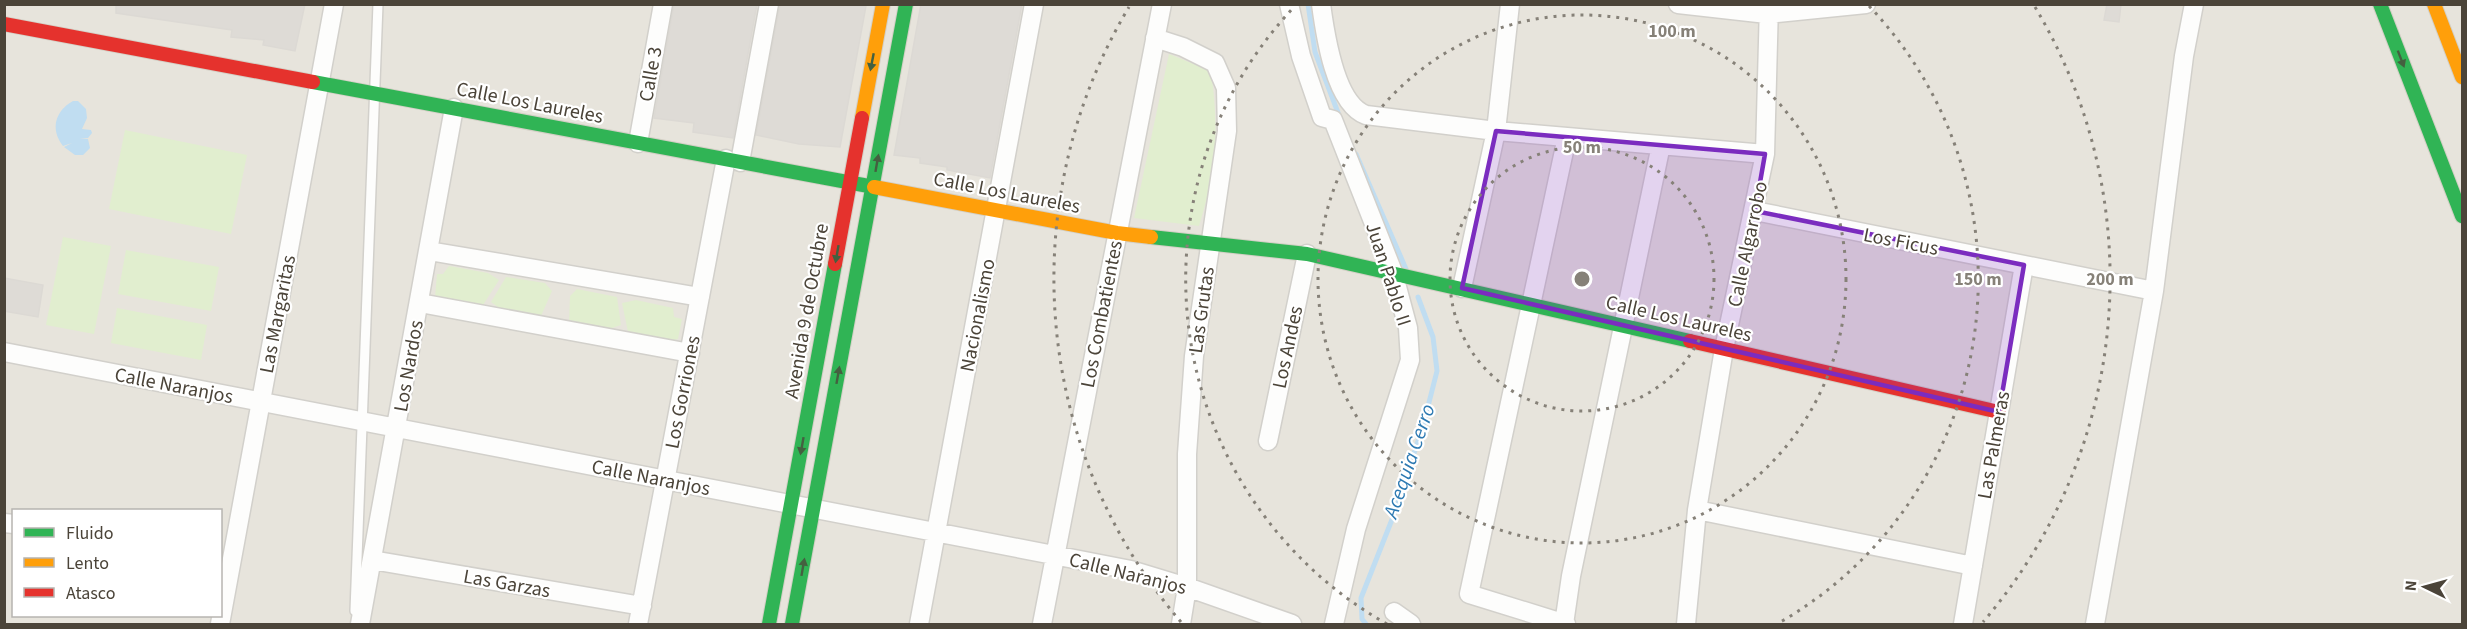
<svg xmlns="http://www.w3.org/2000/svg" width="2467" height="629" viewBox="0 0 2467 629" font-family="'Source Sans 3',sans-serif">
	<rect width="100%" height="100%" fill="#f4f2ee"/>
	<path fill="#e7e4dc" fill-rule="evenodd" d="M4,5h2458v619h-2457zM14,510h206v106h-206z"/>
	<path fill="#e1eecf" d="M1169,54l42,17c8,59 6,98 -12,155l-65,-8z
		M125,130l122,25 -16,79 -122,-25z
		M63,237l48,9 -17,88 -48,-9z
		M126,250l93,17 -8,44 -93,-17z
		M449,266l39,7 11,7 -16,25 -48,-8 2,-23h6z
		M506,277l39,6 7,8 -11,25 -39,-6 -11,-8z
		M577,289l40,8 4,28 -12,4 -40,-7 1,-26z
		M636,300l37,8 1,9 8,2 -4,20 -5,1 -45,-8 -6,-29z
		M117,308l90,17 -6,35 -90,-17z"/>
	<path fill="#c0ddf1" d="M73,101h5l8,8 1,9 -5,11 9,1 1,3 -4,5h-8l8,1 2,9 -7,7h-8l-11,-8 8,-4 -9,3c-13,-17 -8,-35 10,-45z"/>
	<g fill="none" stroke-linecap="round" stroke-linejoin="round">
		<path stroke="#c0ddf1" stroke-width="5" d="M1308,4l7,48 25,66
			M1356,154l50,115
			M1366,624l-4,-5 -1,-21 32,-81 30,-91 14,-55 -4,-34 -15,-40"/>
	</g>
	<path fill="#dedbd6" stroke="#dcd9d4" stroke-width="1.5" d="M116,4h189l-10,47 -32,-6 1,-5 -33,-3 1,-7 -116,-17z
		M674,4h83l-24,134 -40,-6 1,-9 -40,-5z
		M780,4l86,2 -26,141 -41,-3 -43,-9z
		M921,4h101l-32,174 -43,-8v-3l-27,-4v-5l-26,-3z
		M2107,4h14l-2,18 -15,-2z
		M4,278l39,7 -5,32 -34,-6z"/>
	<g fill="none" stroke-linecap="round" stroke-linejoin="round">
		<defs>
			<path id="lane" d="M355,611l23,-607"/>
			<path id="street" d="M1289,4l12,52 21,61 11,3 60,152 15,56 2,32 -54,169 -22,95
				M1321,4c4,30 14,100 45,111l130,16 269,23
				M1678,4l89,10 99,-10
				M1155,38l28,9 32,16 11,25 1,43 -33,225 -7,98v133l-6,37
				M638,143l25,-139
				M740,162l29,-158
				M1755,211l399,80
				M429,251l271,46
				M1462,288l34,-157 14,-127
				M420,303l270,50
				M4,352l1127,218 56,17 105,37
				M1268,441l39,-187
				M1697,510l276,56
				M4,523l10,1
				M372,560l270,46
				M1394,612l17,12
				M220,624l114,-620
				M360,624l94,-516
				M638,624l88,-465
				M919,624l115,-620
				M1042,624l120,-620
				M1564,624l7,-48 90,-431
				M1566,624l-97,-30 98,-457
				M1686,624l11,-114 27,-161 41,-195 4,-150
				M1963,624l61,-359
				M2095,624l59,-333 30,-235 10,-52"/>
			<path id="fast" d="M2380,4l82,212
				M313,82l561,105
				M1151,237l156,17 383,87
				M769,624l66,-360
				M792,624l114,-620"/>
			<path id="slow" d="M2434,4l28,73
				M862,118l21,-114
				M874,187l243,46 34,4"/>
			<path id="jam" d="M4,24l309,58
				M835,264l27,-146
				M1690,341l309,71"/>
		</defs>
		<use href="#lane" stroke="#d2d0cb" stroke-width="12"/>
		<use href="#street" stroke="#d2d0cb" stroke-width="21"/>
		<use href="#fast" stroke="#d3cfc5" stroke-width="16"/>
		<use href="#slow" stroke="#d3cfc5" stroke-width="16"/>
		<use href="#jam" stroke="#d3cfc5" stroke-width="16"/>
		<use href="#lane" stroke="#fdfdfc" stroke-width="9"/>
		<use href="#street" stroke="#fdfdfc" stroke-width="18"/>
		<use href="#fast" stroke="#30b455" stroke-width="14"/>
		<use href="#slow" stroke="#ff9f0a" stroke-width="14"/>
		<use href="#jam" stroke="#e5322d" stroke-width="14"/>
	</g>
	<defs><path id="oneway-solid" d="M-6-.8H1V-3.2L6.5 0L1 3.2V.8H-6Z" transform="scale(1.5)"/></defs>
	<g fill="#446040">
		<use href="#oneway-solid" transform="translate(2401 59) rotate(69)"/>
		<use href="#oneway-solid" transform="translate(872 62) rotate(101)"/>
		<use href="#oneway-solid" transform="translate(877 163) rotate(-80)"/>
		<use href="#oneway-solid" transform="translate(837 254) rotate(100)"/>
		<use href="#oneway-solid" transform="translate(838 375) rotate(-80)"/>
		<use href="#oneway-solid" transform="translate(802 446) rotate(100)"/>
		<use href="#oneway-solid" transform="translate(803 567) rotate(-80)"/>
	</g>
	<path fill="#7b2cbf" fill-opacity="0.2" stroke="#7b2cbf" stroke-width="4.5" stroke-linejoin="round" d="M1496,131l269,23 -10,57 269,54 -25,147 -537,-124z"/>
	<g fill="none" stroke="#868178" stroke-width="3" stroke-dasharray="3 6">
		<circle cx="1582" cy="279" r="132"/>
		<circle cx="1582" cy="279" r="264"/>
		<path d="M1387 624A396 396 0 0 1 1295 6M1869 6A396 396 0 0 1 1777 624"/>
		<path d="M1181 622A528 528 0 0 1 1129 7M2035 7A528 528 0 0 1 1983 622"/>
	</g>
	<g text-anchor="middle" stroke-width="4.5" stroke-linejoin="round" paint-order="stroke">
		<g font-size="20" fill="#4b4439" stroke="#fff">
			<text transform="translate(650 74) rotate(-80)" y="7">Calle 3</text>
			<text transform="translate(530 102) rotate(11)" y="7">Calle Los Laureles</text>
			<text transform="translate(1007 192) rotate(11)" y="7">Calle Los Laureles</text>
			<text transform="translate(1901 241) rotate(11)" y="7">Los Ficus</text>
			<text transform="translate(1747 244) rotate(-78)" y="7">Calle Algarrobo</text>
			<text transform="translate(1389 274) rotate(72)" y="7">Juan Pablo II</text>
			<text transform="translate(1201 310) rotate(-82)" y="7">Las Grutas</text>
			<text transform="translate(806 311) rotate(-80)" y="7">Avenida 9 de Octubre</text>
			<text transform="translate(277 314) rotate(-79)" y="7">Las Margaritas</text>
			<text transform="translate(1101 314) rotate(-79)" y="7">Los Combatientes</text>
			<text transform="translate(977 315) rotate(-79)" y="7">Nacionalismo</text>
			<text transform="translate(1679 318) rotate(13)" y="7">Calle Los Laureles</text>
			<text transform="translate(1287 347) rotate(-78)" y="7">Los Andes</text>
			<text transform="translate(408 366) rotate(-80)" y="7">Los Nardos</text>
			<text transform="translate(174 385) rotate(11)" y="7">Calle Naranjos</text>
			<text transform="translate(682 392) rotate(-79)" y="7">Los Gorriones</text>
			<text transform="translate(1993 445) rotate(-80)" y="7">Las Palmeras</text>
			<text transform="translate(651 477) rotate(11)" y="7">Calle Naranjos</text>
			<text transform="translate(1128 573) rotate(14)" y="7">Calle Naranjos</text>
			<text transform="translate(507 583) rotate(10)" y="7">Las Garzas</text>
		</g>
		<g font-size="21" font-style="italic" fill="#2e7ab2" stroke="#fff">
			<text transform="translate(1409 461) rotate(-71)" y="7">Acequia Cerro</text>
		</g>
	</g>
	<circle cx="1582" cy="279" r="9" fill="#868178" stroke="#fff" stroke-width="3"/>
	<g font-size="18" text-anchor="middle" font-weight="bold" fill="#868178" stroke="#fff" stroke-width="4.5" stroke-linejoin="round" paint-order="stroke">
		<text x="1672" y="37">100 m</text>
		<text x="1582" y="153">50 m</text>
		<text x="1978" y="285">150 m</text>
		<text x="2110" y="285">200 m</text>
	</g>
	<rect width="2467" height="629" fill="none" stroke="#4b4439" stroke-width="12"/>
	<rect x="12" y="509" width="210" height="108" fill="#ffffff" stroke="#b7b4b0" stroke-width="1.5"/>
	<rect x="24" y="528" width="30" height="9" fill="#30b455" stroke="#b7b4b0" stroke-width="1.5"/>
	<text x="66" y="539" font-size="18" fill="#4b4439">Fluido</text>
	<rect x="24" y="558" width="30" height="9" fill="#ff9f0a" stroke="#b7b4b0" stroke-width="1.5"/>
	<text x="66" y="569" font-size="18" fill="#4b4439">Lento</text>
	<rect x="24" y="588" width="30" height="9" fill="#e5322d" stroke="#b7b4b0" stroke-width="1.5"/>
	<text x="66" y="599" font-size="18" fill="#4b4439">Atasco</text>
	<g transform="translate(2425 587) rotate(275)" stroke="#ffffff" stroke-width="4.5" paint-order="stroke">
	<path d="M0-4.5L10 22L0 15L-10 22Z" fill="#4b4439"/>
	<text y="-9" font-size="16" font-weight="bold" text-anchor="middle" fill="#4b4439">N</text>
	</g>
</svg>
